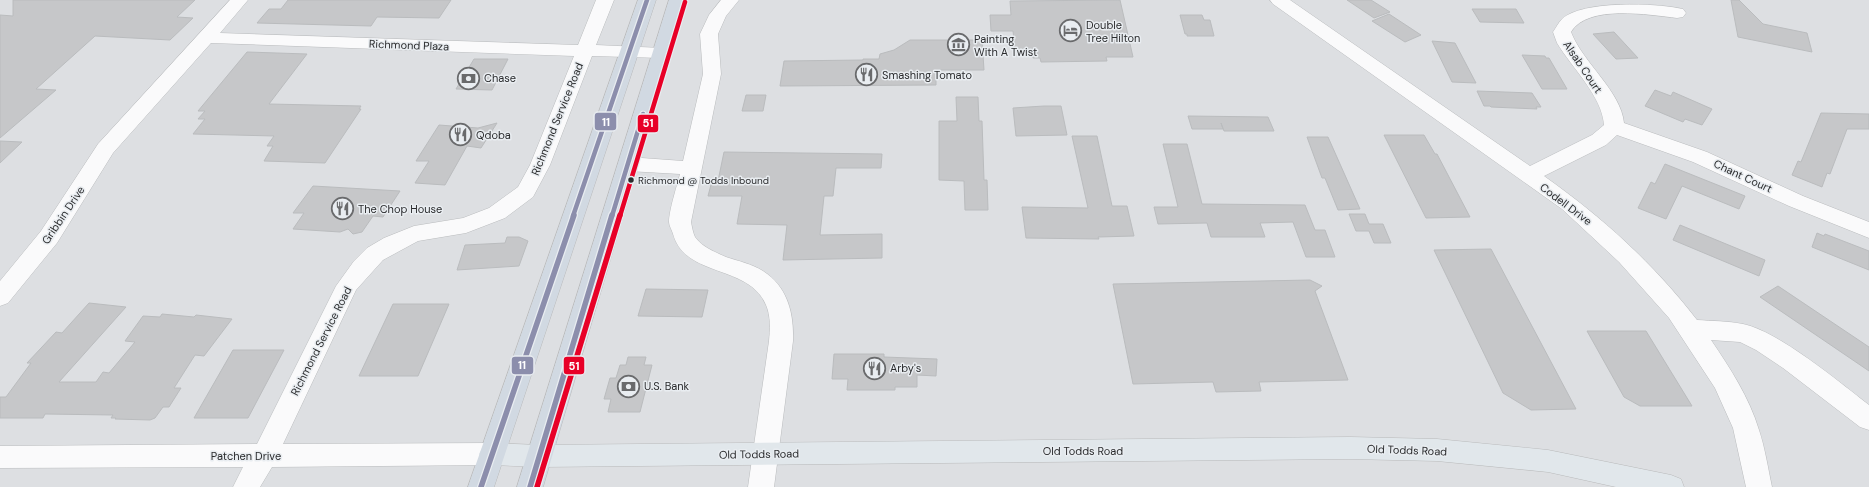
<svg xmlns="http://www.w3.org/2000/svg" width="1869" height="487" viewBox="0 0 1869 487" font-family="'DM Sans',sans-serif">
	<rect width="100%" height="100%" fill="#dddfe2"/>
	<path fill="#c6c7c9" stroke="#babcbe" d="M13,0h182l-18,17 16,1 -23,22 -75,-4 -59,53 20,1 -56,48v-123l13,1z
		M288,0h163l-12,18 -62,-1 -6,9 -114,-3 12,-14h12z
		M1120,0l13,57h-27l1,4 -66,1 -1,-4h-7l-1,-9h-17l-2,-18h-22l-1,-16h21l-1,-14z
		M1347,0h24l19,12 -16,6z
		M1731,0h8l24,24 44,9 5,19 -74,-15z
		M1472,9h44l8,14 -44,-1z
		M1389,14l32,21 -16,7 -33,-21z
		M1180,15h22l2,5h6l4,16h-27v-2h-2z
		M1614,32l24,26 -22,1 -23,-25z
		M910,40h72l2,30h-48v15l-156,1 4,-25 79,-1v-1h16l1,-5 14,-4z
		M1432,41l23,2 21,40 -24,-1z
		M247,52l60,2 -38,50 92,2 -2,3h2l-36,54 -61,-2 9,-15h-6l7,-10 -81,-2 12,-15h-7l7,-8h-7z
		M1522,55l23,1 1,2h3l18,31h-25z
		M474,59h34l-16,31 -36,-1z
		M1655,90l16,6 2,-4 39,17 -10,16 -17,-6 -2,3 -38,-16z
		M1477,91l55,2 9,14h-5l1,2 -46,-2 -1,-1h-6z
		M746,95h20l-3,16h-21z
		M956,97h22l1,24h3l2,59h3l1,30h-23l-1,-29 -25,-1v-59h18z
		M1044,106h17l6,29 -51,1 -3,-28z
		M1821,113l48,1v15h-22l-17,45 -3,-1 -5,14 -30,-12 6,-14 3,1z
		M1188,116l80,1 6,14h-50l-3,-8 2,6h-31z
		M497,123l-16,25 -14,-2 -22,39 -30,-2 14,-22h-13l23,-36 39,3z
		M1384,135h40l11,19h2l33,63 -44,1z
		M1072,136h25l15,70h15l7,30 -36,1 1,2 -73,-1 -4,-31 66,1z
		M1307,137h21l32,72 -22,1 -13,-32h-3z
		M0,141l22,1 -22,21z
		M1163,144h24l15,60 103,1 10,25h10l10,27h-29l-13,-35 -33,1 5,14h-54l-4,-14 -49,1 -4,-17h24z
		M724,152l158,2 -1,14h-45l-3,28h-9l-4,39 62,-1v24l-99,2 4,-35 -50,-1 5,-28h-34l4,-15h6z
		M1665,164l80,32 -6,13 -57,-23 -16,33 -28,-11 13,-26 4,2z
		M313,186l87,5 -17,26 -10,-1 -11,16 -9,2 -5,-5 -8,3 -47,-3 11,-16h-11z
		M1349,214h16l4,10h14l8,19h-17l-5,-12h-13z
		M1680,225l85,35 -6,16 -86,-36z
		M1817,233l7,3 1,-2 44,17v19l-57,-23z
		M507,237h12l9,4 -9,25 -62,4 8,-25 40,-2z
		M1491,249l85,160 -45,1 -28,-17 -69,-143z
		M1310,280l12,6 -7,5 33,89 -89,2 2,9 -45,1 -3,-10 -80,2 -20,-100z
		M1778,286l91,61v24l-109,-74z
		M646,289l62,1 -6,27 -64,-1z
		M89,303l37,4 -67,75h37l7,-10 6,1 26,-31 -10,-1 18,-25 17,1 2,-3 32,3 2,-2 36,4 -28,37 -9,-1 -21,33h7l-12,19h-6l-8,11 -5,2 -35,-1 1,-1h-5l2,-3 -68,-1 -2,4h-43v-21h6l25,-34h-4l29,-31 6,1z
		M393,304h56l-31,72h-59z
		M1587,331h59l46,75h-52l-16,-9z
		M233,350h51l-36,68h-54z
		M834,354h50v3l53,2 -1,17 -19,-1v12h-22v3h-48l1,-11h-16z
		M628,357h18l-2,8h8l-12,47h-32l3,-13h-7l6,-21h6l4,-13h6z"/>
	<g fill="none" stroke-linecap="round" stroke-linejoin="round">
		<defs>
			<path id="minor" d="M230,0h18l-28,33 358,12 18,-45h18l-18,45 66,3 6,1 3,4 -3,4 -6,1 -70,-2 -42,109 -17,32 -28,21 -39,15 -48,8 -35,19 -27,30 -73,154 209,-1 9,3 4,8 -4,8 -9,3 -220,2 -12,20h-27l10,-20 -243,1v-22l257,-2 79,-158 18,-25 13,-13 17,-10 30,-12 49,-8 26,-10 29,-21 12,-22 44,-109 -363,-13 -98,110 -56,90 -49,60 -8,3v-25l41,-50 57,-87z
				M721,0h18l-13,16 -8,18 3,40 -30,148c1,5 2,11 4,15 7,10 20,15 31,20 12,4 26,7 37,14 25,16 31,43 30,70l-19,146h-26l21,-146c1,-11 2,-25 -3,-36 -17,-41 -81,-27 -93,-71 -1,-4 -4,-8 -4,-12 0,-12 8,-36 11,-48l-52,-3 -7,-2 -3,-5 3,-5 7,-2 55,4 20,-87 -3,-40 9,-19z
				M1270,0h20l240,166 62,-31 12,-10c-2,-29 -32,-57 -47,-82l-4,-11c3,-4 5,-9 9,-13 20,-19 95,-16 121,-10l3,4 -3,4 -6,1c-28,-3 -89,-14 -106,14 12,31 50,59 53,91l83,29 96,44 66,26v16l-80,-32 -96,-44 -76,-27 -11,10 -62,31c58,41 110,88 153,144 15,1 31,1 46,4 35,7 96,58 126,81v25l-9,-3 -77,-59 -27,-18 -16,-8 -29,-2c19,28 38,57 48,90 6,18 9,38 13,57h-26l-13,-59 -18,-40 -46,-70 -50,-56 -57,-53 -289,-205z"/>
			<path id="major" d="M1350,437l87,2 111,11 123,25 10,4 3,8h-68l-68,-15 -111,-11 -87,-2 -811,8 -47,-2 -9,-3 -4,-8 4,-8 9,-3 47,2z"/>
			<path id="highway" d="M638,0h18l-162,487h-26z
				M669,0h18l-144,487h-26z"/>
		</defs>
		<use href="#minor" stroke="#babcbe" stroke-width="1"/>
		<use href="#major" stroke="#b9babb" stroke-width="1"/>
		<use href="#highway" stroke="#b9babb" stroke-width="1"/>
		<use href="#minor" fill="#fafafb" fill-rule="evenodd"/>
		<use href="#major" fill="#e1e7eb" fill-rule="evenodd"/>
		<use href="#highway" fill="#d1d9e2" fill-rule="evenodd"/>
		<defs>
			<path id="bus-1-far1" d="M573,216l74,-216
				M612,216l31,-102"/>
			<path id="bus-1" d="M481,487l93,-272
				M530,487l82,-272"/>
			<path id="bus-2-far1" d="M620,216l65,-214"/>
			<path id="bus-2" d="M537,487l83,-272"/>
		</defs>
		<use href="#bus-1-far1" stroke="#e9edf1" stroke-width="7"/>
		<use href="#bus-1" stroke="#e9edf1" stroke-width="8"/>
		<use href="#bus-2-far1" stroke="#e9edf1" stroke-width="7"/>
		<use href="#bus-2" stroke="#e9edf1" stroke-width="8"/>
		<use href="#bus-1-far1" stroke="#8c8eac" stroke-width="4.5"/>
		<use href="#bus-1" stroke="#8c8eac" stroke-width="5.5"/>
		<use href="#bus-2-far1" stroke="#e80027" stroke-width="4.5"/>
		<use href="#bus-2" stroke="#e80027" stroke-width="5.5"/>
	</g>
	<defs>
		<symbol id="hotel-ring" viewBox="-11 -11 22 22"><circle r="9.5" fill="#e9edf1" stroke="#696a6c" stroke-width="1.5"/><path d="M-6-4.5h1.5V1H6V5H4.5V3h-9V5H-6ZM-4 0a1.8 1.8 0 1 1 3.6 0ZM.5 0V-2.5h3Q6-2.5 6 0Z" fill="#696a6c"/></symbol>
		<symbol id="museum-ring" viewBox="-11 -11 22 22"><circle r="9.5" fill="#e9edf1" stroke="#696a6c" stroke-width="1.5"/><path d="M0-6L6-3V-2H-6V-3ZM-5-1h2V3h-2ZM-1-1h2V3h-2ZM3-1h2V3H3ZM-6 4H6V6H-6Z" fill="#696a6c"/></symbol>
		<symbol id="restaurant-ring" viewBox="-11 -11 22 22"><circle r="9.5" fill="#e9edf1" stroke="#696a6c" stroke-width="1.5"/><path d="M-5-6h1v4h1v-4h1v4h1v-4h1v5L-1.5 .5V6h-2V.5L-5-1ZM5-6V6H3V1.5H1.5Q1.5-4 5-6Z" fill="#696a6c"/></symbol>
		<symbol id="bank-ring" viewBox="-11 -11 22 22"><circle r="9.5" fill="#e9edf1" stroke="#696a6c" stroke-width="1.5"/><path d="M-6-4H6V4H-6ZM0-2.3a2.3 2.3 0 1 0 0 4.6a2.3 2.3 0 1 0 0-4.6Z" fill="#696a6c"/></symbol>
	</defs>
	<g fill-rule="evenodd">
		<use href="#hotel-ring" x="1058" y="18" width="25" height="25"/>
		<use href="#museum-ring" x="946" y="32" width="25" height="25"/>
		<use href="#restaurant-ring" x="854" y="62" width="25" height="25"/>
		<use href="#bank-ring" x="456" y="66" width="25" height="25"/>
		<use href="#restaurant-ring" x="448" y="122" width="25" height="25"/>
		<use href="#restaurant-ring" x="330" y="196" width="25" height="25"/>
		<use href="#restaurant-ring" x="862" y="356" width="25" height="25"/>
		<use href="#bank-ring" x="616" y="374" width="25" height="25"/>
	</g>
	<circle fill="#2a2b2d" stroke="#e9edf1" stroke-width="1.5" cx="631" cy="180" r="3.5"/>
	<g text-anchor="middle" stroke-width="3" stroke-linejoin="round" paint-order="stroke">
		<g font-size="10" fill="#2a2b2d" stroke="#e9edf1" text-anchor="start">
			<text x="638" y="184">Richmond @ Todds Inbound</text>
		</g>
		<g font-size="11" fill="#2a2b2d" stroke="#e9edf1" text-anchor="start">
			<text x="1086" y="29">Double<tspan x="1086" dy="13">Tree Hilton</tspan></text>
			<text x="974" y="43">Painting<tspan x="974" dy="13">With A Twist</tspan></text>
			<text x="882" y="79">Smashing Tomato</text>
			<text x="484" y="82">Chase</text>
			<text x="476" y="139">Qdoba</text>
			<text x="358" y="213">The Chop House</text>
			<text x="890" y="372">Arby's</text>
			<text x="644" y="390">U.S. Bank</text>
		</g>
		<g font-size="11" fill="#2a2b2d" stroke="#e9edf1">
			<text transform="translate(409 45) rotate(2)" y="4">Richmond Plaza</text>
			<text transform="translate(1583 67) rotate(56)" y="4">Alsab Court</text>
			<text transform="translate(557 119) rotate(-68)" y="4">Richmond Service Road</text>
			<text transform="translate(1743 176) rotate(25)" y="4">Chant Court</text>
			<text transform="translate(1566 204) rotate(37)" y="4">Codell Drive</text>
			<text transform="translate(63 215) rotate(-56)" y="4">Gribbin Drive</text>
			<text transform="translate(321 341) rotate(-63)" y="4">Richmond Service Road</text>
			<text transform="translate(1407 450) rotate(2)" y="4">Old Todds Road</text>
			<text x="1083" y="455">Old Todds Road</text>
			<text transform="translate(759 454) rotate(-1)" y="4">Old Todds Road</text>
			<text x="246" y="460">Patchen Drive</text>
		</g>
	</g>
	<g stroke="#e9edf1" stroke-width="1.5">
		<rect x="594" y="112" width="23" height="19" rx="4" fill="#8c8eac"/>
		<rect x="637" y="114" width="22" height="19" rx="4" fill="#e80027"/>
		<rect x="511" y="356" width="23" height="19" rx="4" fill="#8c8eac"/>
		<rect x="563" y="356" width="22" height="19" rx="4" fill="#e80027"/>
	</g>
	<g font-size="11" text-anchor="middle" font-weight="bold" fill="#fff">
		<text x="606" y="126">11</text>
		<text x="648" y="127">51</text>
		<text x="522" y="369">11</text>
		<text x="574" y="370">51</text>
	</g>
</svg>
